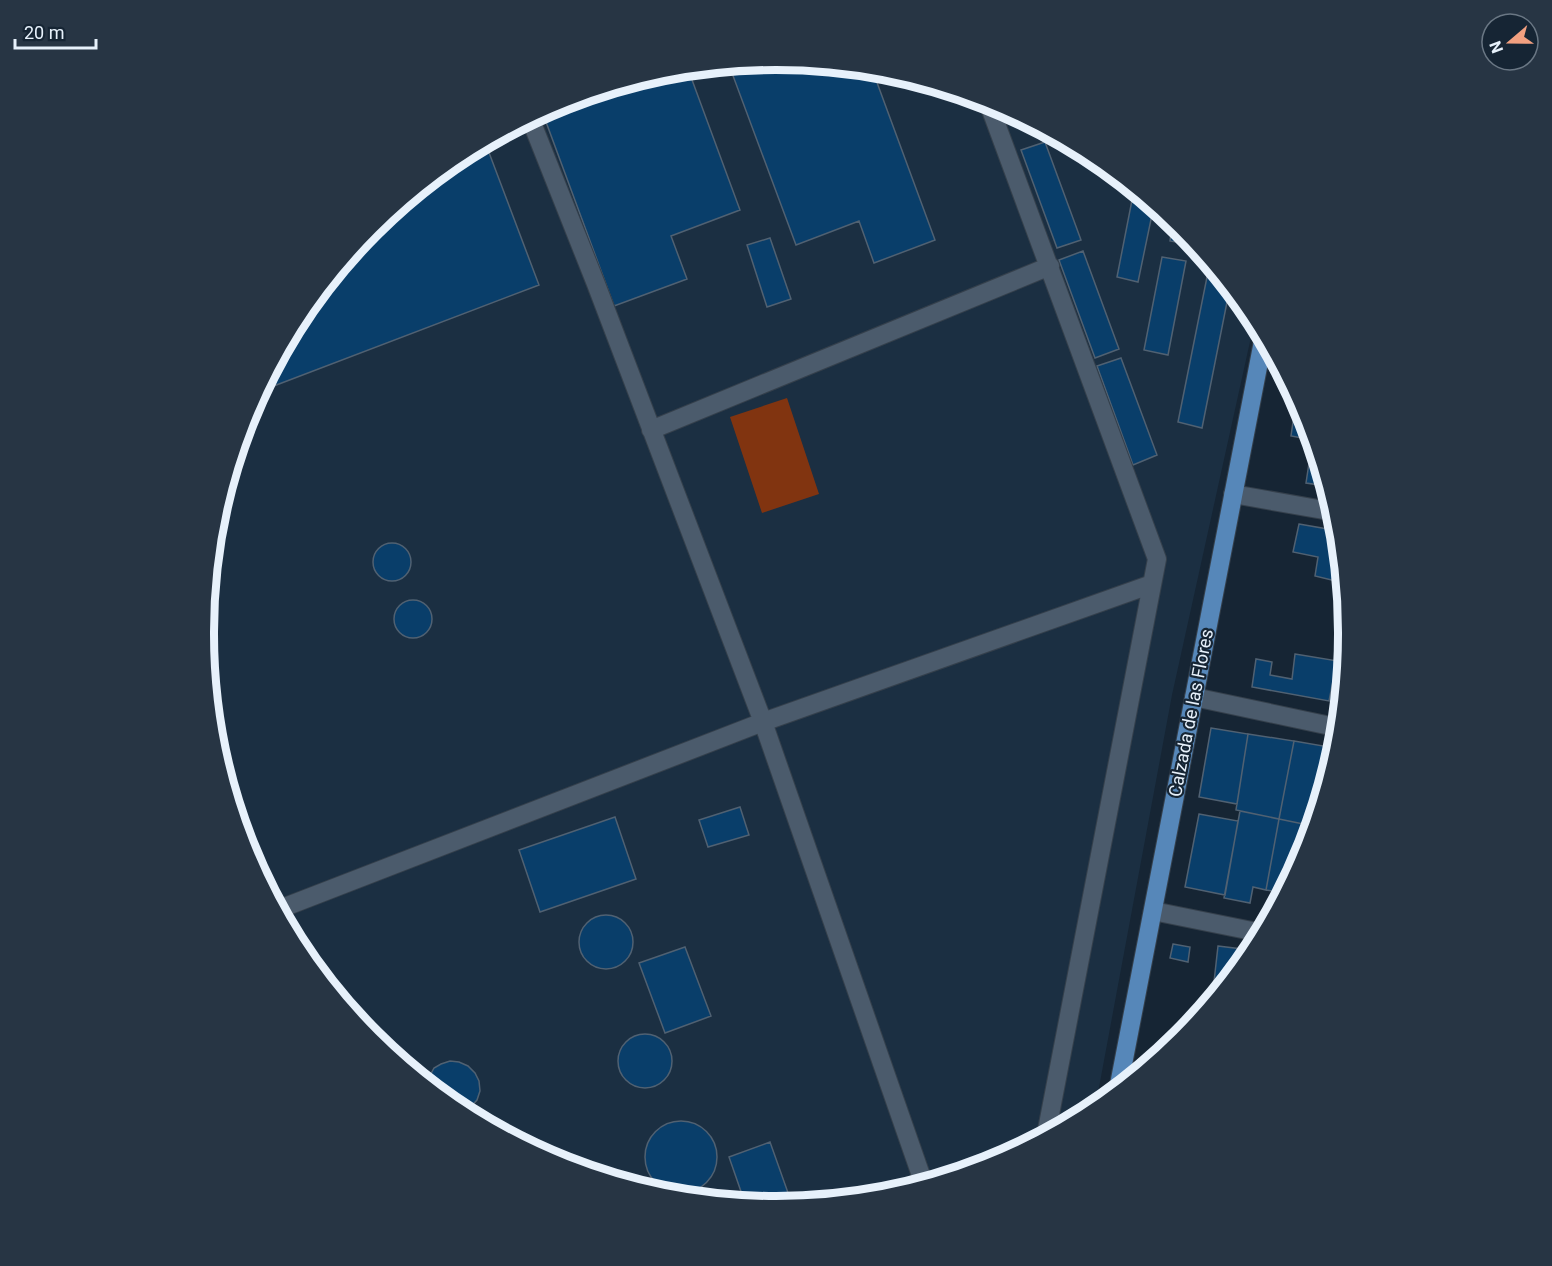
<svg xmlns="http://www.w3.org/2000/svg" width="1552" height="1266" viewBox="0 0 1552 1266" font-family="Roboto,sans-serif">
	<rect width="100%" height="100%" fill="#162534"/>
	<path fill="#1b2f42" d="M776,60l112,11 108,33 99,53 86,71 74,91 -83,376 -77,414 -100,54 -108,32 -111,11 -112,-11 -108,-33 -99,-53 -86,-71 -72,-87 -53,-99 -32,-108 -11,-111 11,-112 33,-108 53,-99 71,-86 87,-72 99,-53 108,-32z"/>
	<path fill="#813410" d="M787,398l32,96 -57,19 -32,-96z"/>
	<path fill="#093e6a" stroke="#506172" stroke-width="1.5" d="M776,60l96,9 63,171 -61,23 -15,-42 -63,24 -67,-180z
		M688,69l52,141 -69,26 16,43 -73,27 -72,-195 15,-8 108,-32z
		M485,142l54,143 -281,107 42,-78 71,-86 87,-72z
		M1045,142l36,98 -24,8 -36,-98z
		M1133,195l11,3 10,7 -16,77 -21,-5z
		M1173,221l20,21 -1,3 -22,-4z
		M770,238l21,61 -24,8 -20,-62z
		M1083,251l36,98 -24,9 -36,-98z
		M1162,257l24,4 -18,94 -24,-5z
		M1210,262l20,25 -28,141 -24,-6z
		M1121,358l36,97 -24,10 -36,-99z
		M1294,415l12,2 7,23 -22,-4z
		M1309,463l12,2 6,21 -21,-3z
		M1299,524l40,7 5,52 -29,-7 3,-19 -25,-5z
		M373 562a19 19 0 1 1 38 0a19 19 0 1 1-38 0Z
		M394 619a19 19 0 1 1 38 0a19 19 0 1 1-38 0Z
		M1345,622l3,1 1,10 -7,70 -13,-2z
		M1295,654l43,7 -9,40 -77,-14 4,-28 16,3 -2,13 22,4z
		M1211,728l37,6 -11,70 -38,-7z
		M1248,734l46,7 -15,78 -43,-9z
		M1294,741l41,7 -3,16 -19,62 -34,-7z
		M740,807l9,28 -41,12 -9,-27z
		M1240,811l39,8 -13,71 -13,-3 -3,16 -26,-5z
		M1199,814l39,7 -13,74 -40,-8z
		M615,817l21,62 -96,33 -21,-62z
		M1279,819l34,7 -8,27 -22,40 -17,-3z
		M579 942a27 27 0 1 1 54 0a27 27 0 1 1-54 0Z
		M1173,944l17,3 -2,15 -18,-4z
		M1218,946l24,3 -3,19 -13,16 -12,-2z
		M685,947l26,69 -46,17 -26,-70z
		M618 1061a27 27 0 1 1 54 0a27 27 0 1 1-54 0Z
		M450,1061l9,1 9,4 7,7 4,8 1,10 -3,9 -12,13 -39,-30 8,-15 7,-4z
		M645 1157a36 36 0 1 1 72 0a36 36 0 1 1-72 0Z
		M770,1142l22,62 -16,2 -31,-3 -16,-46z"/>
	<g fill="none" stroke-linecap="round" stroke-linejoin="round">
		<defs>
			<path id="minor" d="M988,102l169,457 -111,576
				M530,118l66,166 167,438 161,462
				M651,430l399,-164
				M1233,494l102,18
				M1194,697l146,31
				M277,910l486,-188 389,-138
				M1153,911l109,22"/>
			<path id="major" d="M1118,1090l146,-754"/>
		</defs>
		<use href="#minor" stroke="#35404c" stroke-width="20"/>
		<use href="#major" stroke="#35404c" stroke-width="20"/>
		<use href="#minor" stroke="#4b5b6c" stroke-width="18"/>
		<use href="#major" stroke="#5687b9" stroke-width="18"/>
	</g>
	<g text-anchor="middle" stroke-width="4.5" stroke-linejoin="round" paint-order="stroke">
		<g font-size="18" fill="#e7f1fb" stroke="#162534">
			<text transform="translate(1191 713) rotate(-79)" y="6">Calzada de las Flores</text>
		</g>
	</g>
	<path d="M0 0H1552V1266H0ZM776 70H776A562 562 0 0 1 1338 632V634A562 562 0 0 1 776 1196H776A562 562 0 0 1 214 634V632A562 562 0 0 1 776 70Z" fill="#273544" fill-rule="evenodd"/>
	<path fill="none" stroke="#e7f1fb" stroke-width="8" d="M776 70H776A562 562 0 0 1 1338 632V634A562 562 0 0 1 776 1196H776A562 562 0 0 1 214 634V632A562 562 0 0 1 776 70Z"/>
	<g transform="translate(1510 42) rotate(250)"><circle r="28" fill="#162534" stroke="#6a7784" stroke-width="1.5"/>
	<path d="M0-4.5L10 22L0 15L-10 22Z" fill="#f2a080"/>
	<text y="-9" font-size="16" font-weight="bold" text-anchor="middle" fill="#e7f1fb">N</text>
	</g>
	<path d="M15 39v9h81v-9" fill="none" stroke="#e7f1fb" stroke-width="3"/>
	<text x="24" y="39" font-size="18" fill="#e7f1fb" stroke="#162534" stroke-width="4.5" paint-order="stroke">20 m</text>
</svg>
